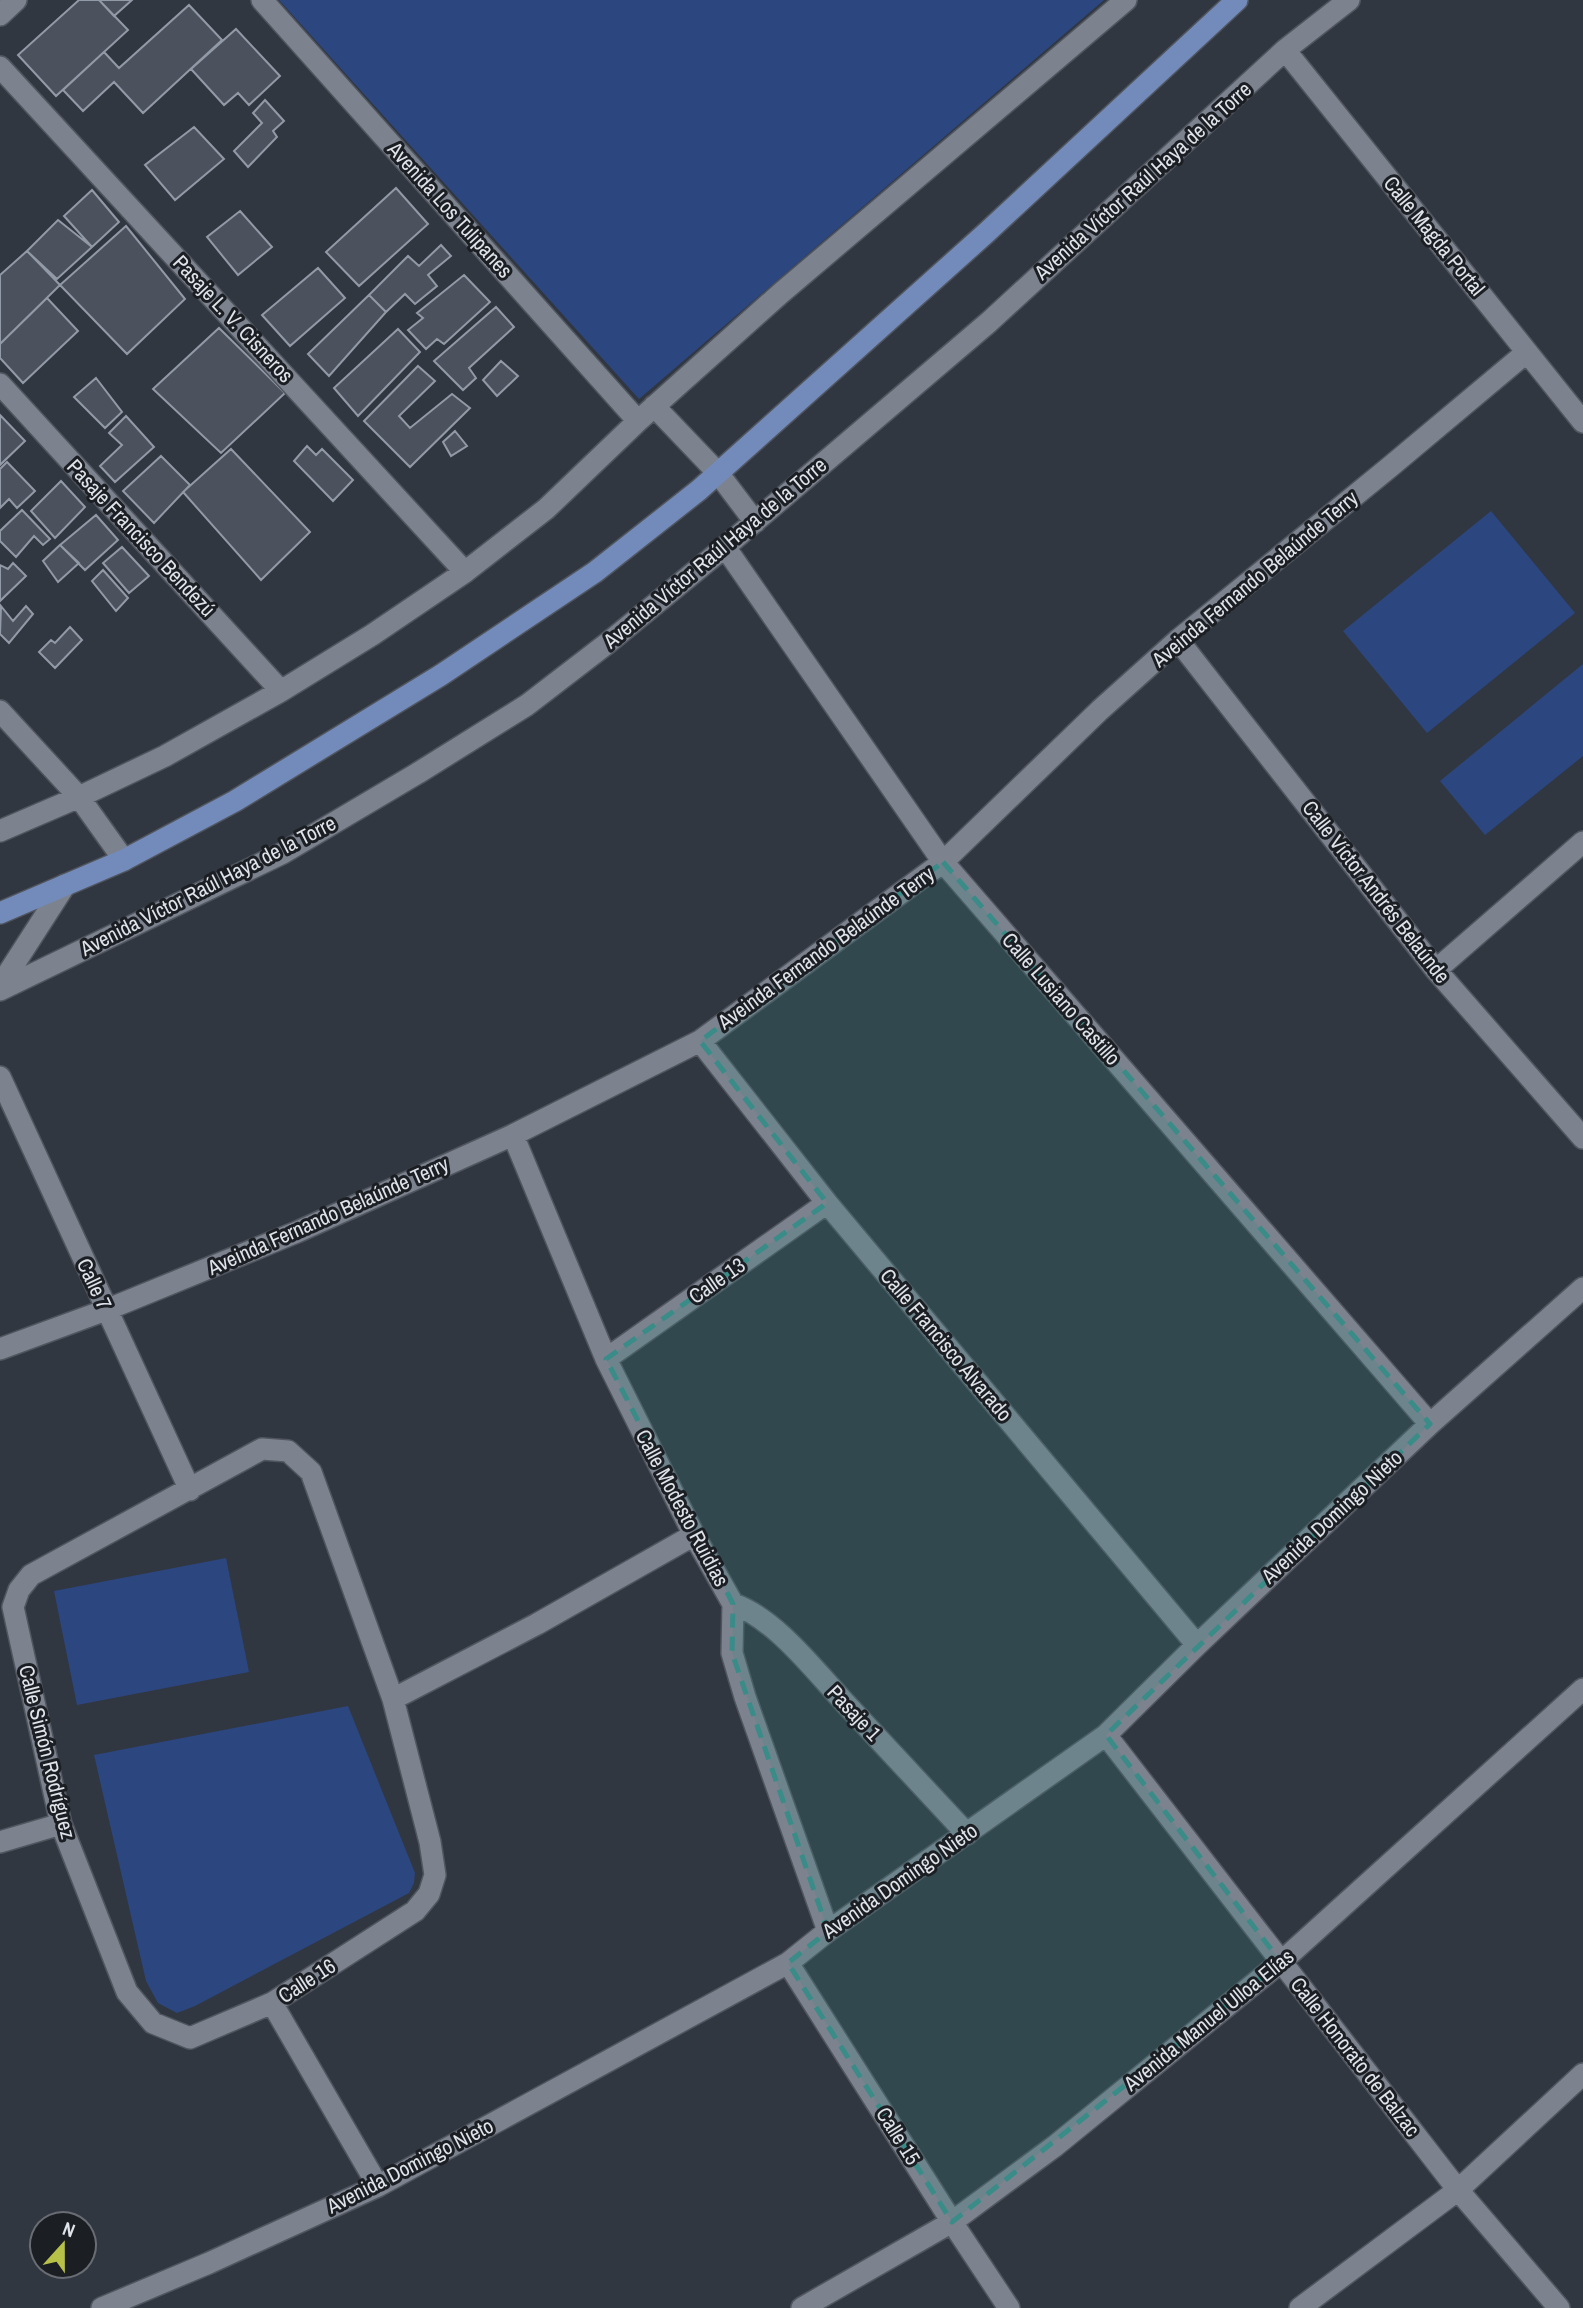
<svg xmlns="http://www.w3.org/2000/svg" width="1583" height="2308" viewBox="0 0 1583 2308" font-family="'Archivo Narrow',sans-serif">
	<rect width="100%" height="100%" fill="#313741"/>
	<path fill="#2c467f" d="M279,0h825l-465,399z
		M1491,511l84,102 -148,120 -84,-102z
		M1583,664v92l-98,79 -45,-54z
		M226,1558l23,114 -172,33 -23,-114z
		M348,1706l67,167 -1,10 -5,10 -214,113 -18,7 -19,-10 -12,-22 -52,-226z"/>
	<path fill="#4c525d" stroke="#939aa7" stroke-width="2" d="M79,0h20l29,30 -72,66 -38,-41z
		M99,0h33l-18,16z
		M189,5l33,35 -79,73 -29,-31 -31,29 -20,-21 41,-38 15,16z
		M236,29l44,47 -31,29 -11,-12 -14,12 -33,-36z
		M265,100l19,21 -11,10 4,6 -29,30 -14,-16 28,-28 -9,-10z
		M194,127l30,32 -49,41 -30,-35z
		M396,188l32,36 -69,62 -33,-34z
		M92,190l27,32 -27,25 -28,-31z
		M240,211l32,36 -34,28 -31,-38z
		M58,220l34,27 -35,32 -30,-28z
		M126,226l59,73 -58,55 -67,-69z
		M441,245l10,11 -23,19 9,11 -22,18 -10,-10 -19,18 -17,-17 39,-39 11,10z
		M27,251l33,34 -60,59v-69z
		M318,268l27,30 -55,48 -28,-31z
		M464,275l26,27 -46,42 -7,-5 -11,10 -18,-19 15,-12 -6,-5z
		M369,295l17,17 -57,64 -21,-22z
		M47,298l31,33 -55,52 -23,-25v-14z
		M496,307l18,20 -45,41 7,10 -13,12 -29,-29z
		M219,328l66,65 -64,60 -68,-64z
		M398,329l22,23 -62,64 -24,-28z
		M501,361l17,15 -21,20 -14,-16z
		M418,366l17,15 -36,35 11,12 42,-34 18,14 -60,59 -46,-46z
		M96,378l26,34 -17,16 -31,-31z
		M0,415l25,26 -25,24z
		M126,416l28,31 -39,35 -15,-16 22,-21 -13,-12z
		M455,431l12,15 -16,10 -8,-14z
		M307,446l9,9 6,-6 31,31 -20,21 -39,-40z
		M231,449l79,83 -49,48 -78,-88z
		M161,456l29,29 -36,38 -31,-32z
		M7,462l28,29 -18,17 -8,-9 -9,9v-39z
		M61,481l24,26 -30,31 -24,-27z
		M22,510l28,29 -7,6 -9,-9 -18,21 -16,-16v-10z
		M96,515l22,25 -33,30 -25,-25z
		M60,545l19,18 -21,19 -15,-21z
		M122,547l27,29 -20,17 -26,-30z
		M13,563l13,13 -26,25v-36l8,4z
		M103,570l25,28 -12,13 -24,-30z
		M1,606l12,15 13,-15 7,8 -24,29 -9,-9z
		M70,627l12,13 -27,28 -16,-16 12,-12 4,3z"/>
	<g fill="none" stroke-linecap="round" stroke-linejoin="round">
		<defs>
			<path id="minor" d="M262,0l376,421
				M0,15l16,-15
				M1285,50l298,372
				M0,67l465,505
				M0,384l281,307
				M654,406l64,67 37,49
				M725,547l218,315 487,562
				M1178,640l258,330 147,168
				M0,711l79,86 45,63
				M0,831l79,-34 86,-41 116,-65 91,-56 93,-63 81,-63 92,-88 143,-128 345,-293
				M1436,970l147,-128
				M0,986l65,-101
				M0,990l283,-137 135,-80 109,-68 82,-63 116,-95 264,-225 296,-272 64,-50
				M700,1041l127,162 370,442
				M0,1077l190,413
				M513,1135l93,224 88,176 39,69 -1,49 13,44 83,234
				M0,1349l106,-39 191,-78 216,-97 187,-94 243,-179 157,-152 78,-70 213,-174 136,-114
				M606,1359l221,-156
				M262,1449l26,2 23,21 82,227 37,143 5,33 -6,19 -14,17 -143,92 -82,35 -37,-15 -26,-31 -66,-168 -48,-217 6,-17 12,-15z
				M733,1604c42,14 82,67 112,99 41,44 81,87 122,131
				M393,1699l144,-75 157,-89
				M1106,1735l352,455 101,118
				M0,1842l61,-18
				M788,1963l164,259 57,86
				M272,2003l106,183
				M102,2308l107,-45 169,-77 410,-223 40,-32 278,-196 91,-90 233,-221 153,-136
				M802,2308l150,-86 103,-76 226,-184 302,-273
				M1300,2308l158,-118 125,-116"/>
			<path id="primary" d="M0,913l124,-53 111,-59 206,-126 154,-103 104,-82 287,-257 251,-233"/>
		</defs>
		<use href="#minor" stroke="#50555e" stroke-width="24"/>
		<use href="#primary" stroke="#50555e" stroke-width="24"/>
		<use href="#minor" stroke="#7c838f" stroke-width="21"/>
		<use href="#primary" stroke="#738bbb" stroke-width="21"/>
	</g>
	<path fill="#398c87" fill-opacity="0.2" stroke="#398c87" stroke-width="5" stroke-dasharray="14 9" stroke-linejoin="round" d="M943,862l487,562 -324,311 175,227 -329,260 -164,-259 40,-32 -96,-278 1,-49 -127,-245 221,-156 -127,-162z"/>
	<g text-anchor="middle" stroke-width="6" stroke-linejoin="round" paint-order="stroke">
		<g font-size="21" fill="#dfe3ea" stroke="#1b1e23">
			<text transform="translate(1143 181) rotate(-42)" y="7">Avenida Víctor Raúl Haya de la Torre</text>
			<text transform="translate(450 210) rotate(48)" y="7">Avenida Los Tulipanes</text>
			<text transform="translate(1434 236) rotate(51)" y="7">Calle Magda Portal</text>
			<text transform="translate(233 319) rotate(47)" y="7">Pasaje L. V. Cisneros</text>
			<text transform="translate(141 538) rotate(47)" y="7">Pasaje Francisco Bendezú</text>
			<text transform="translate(715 553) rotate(-40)" y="7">Avenida Víctor Raúl Haya de la Torre</text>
			<text transform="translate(1255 579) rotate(-40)" y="7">Aveinda Fernando Belaúnde Terry</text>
			<text transform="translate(208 886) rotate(-27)" y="7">Avenida Víctor Raúl Haya de la Torre</text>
			<text transform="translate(1376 892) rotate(52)" y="7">Calle Víctor Andrés Belaúnde</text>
			<text transform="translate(826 948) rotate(-36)" y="7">Aveinda Fernando Belaúnde Terry</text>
			<text transform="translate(1061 999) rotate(49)" y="7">Calle Lusiano Castillo</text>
			<text transform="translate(328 1216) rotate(-24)" y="7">Aveinda Fernando Belaúnde Terry</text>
			<text transform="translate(717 1281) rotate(-35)" y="7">Calle 13</text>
			<text transform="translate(94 1284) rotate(65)" y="7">Calle 7</text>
			<text transform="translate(946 1345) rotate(50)" y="7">Calle Francisco Alvarado</text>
			<text transform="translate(682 1508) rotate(62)" y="7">Calle Modesto Ruidias</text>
			<text transform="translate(1332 1517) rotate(-43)" y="7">Avenida Domingo Nieto</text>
			<text transform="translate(854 1713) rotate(47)" y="7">Pasaje 1</text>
			<text transform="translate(47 1752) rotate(76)" y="7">Calle Simón Rodríguez</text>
			<text transform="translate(900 1881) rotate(-35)" y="7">Avenida Domingo Nieto</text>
			<text transform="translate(307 1981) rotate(-33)" y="7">Calle 16</text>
			<text transform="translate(1209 2020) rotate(-39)" y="7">Avenida Manuel Ulloa Elías</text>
			<text transform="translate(1355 2057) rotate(52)" y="7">Calle Honorato de Balzac</text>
			<text transform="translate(898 2136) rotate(58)" y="7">Calle 15</text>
			<text transform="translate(410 2166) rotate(-27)" y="7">Avenida Domingo Nieto</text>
		</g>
	</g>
	<g transform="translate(63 2245) rotate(21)"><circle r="33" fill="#1b1e23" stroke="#696d73" stroke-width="2"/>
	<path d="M0-5L12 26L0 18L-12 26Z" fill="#b7c147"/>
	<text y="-10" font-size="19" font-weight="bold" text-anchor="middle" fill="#dfe3ea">N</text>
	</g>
</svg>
